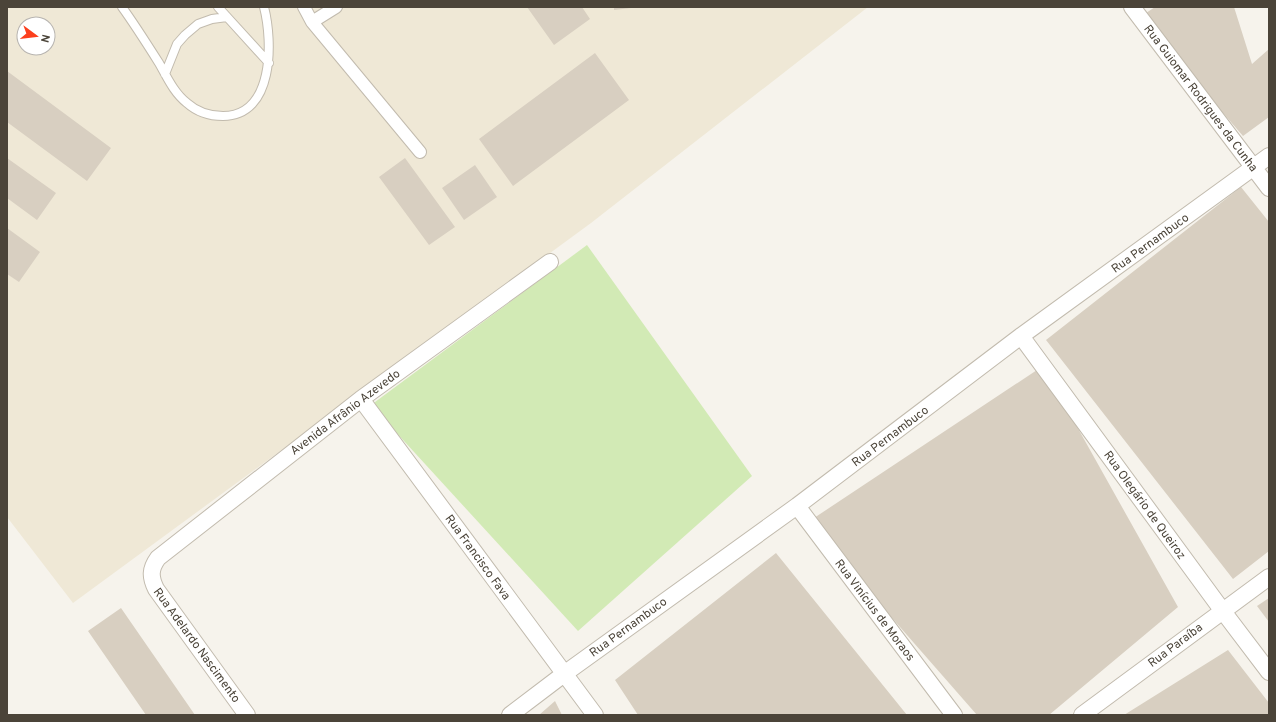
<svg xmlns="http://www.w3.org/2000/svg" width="1276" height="722" viewBox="0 0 1276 722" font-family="Overpass,sans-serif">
	<rect width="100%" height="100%" fill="#f6f3ec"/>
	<path fill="#efe8d6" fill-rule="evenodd" d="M7,7h861l-277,216 -518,380 -66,-86zM24,24h24v24h-24z"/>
	<path fill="#d2eab5" d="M587,245l165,231 -174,155 -207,-226z"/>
	<path fill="#d8cfc1" d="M527,7h55l8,12 -36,26z
		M614,7h17v1l-17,2z
		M1155,7h79l18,57 17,-15v68l-26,19 -103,-119z
		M595,53l34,47 -116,86 -34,-47z
		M7,71l104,77 -24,33 -80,-59z
		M7,158l49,35 -19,27 -30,-22z
		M405,158l50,69 -26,18 -50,-68z
		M475,165l22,32 -33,23 -22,-32z
		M1241,187l28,35v329l-36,28 -187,-239z
		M7,228l33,24 -21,30 -12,-8z
		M1043,366l135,241 -129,108h-72l-169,-193z
		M776,553l131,162h-269l-23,-35z
		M1269,598v24l-12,-16z
		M121,608l74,107h-49l-58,-84z
		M1228,650l41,53v12h-145z
		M555,701l7,14h-23z"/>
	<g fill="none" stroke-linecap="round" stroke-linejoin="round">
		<defs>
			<path id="service" d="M122,7c13,18 25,37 37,56 8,14 15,30 28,40 10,9 22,13 36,13 51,0 50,-74 41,-109
				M218,7l51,56
				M165,74l12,-30 8,-9 13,-11 14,-5 15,-2"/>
			<path id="pedestrian" d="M304,7l8,15 108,130
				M312,22l24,-15"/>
			<path id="minor" d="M1132,7l137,181
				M1021,336l201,274 47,62
				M361,399l234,316
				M797,506l157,209
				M247,715l-91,-126c-6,-12 -6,-20 2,-31l203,-159 189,-137
				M510,715l54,-41 233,-168 224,-170 248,-180
				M1082,715l187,-138"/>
		</defs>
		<use href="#service" stroke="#c2bbae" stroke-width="10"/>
		<use href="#pedestrian" stroke="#c2bbae" stroke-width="14"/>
		<use href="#minor" stroke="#c2bbae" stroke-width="18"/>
		<use href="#service" stroke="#fff" stroke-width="8"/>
		<use href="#pedestrian" stroke="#fff" stroke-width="12"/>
		<use href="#minor" stroke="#fff" stroke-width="16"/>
	</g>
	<g text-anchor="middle" stroke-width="3" stroke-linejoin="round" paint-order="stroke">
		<g font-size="12" fill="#4b4439" stroke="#fff">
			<text transform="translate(1201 98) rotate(53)" y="4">Rua Guiomar Rodrigues da Cunha</text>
			<text transform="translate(1150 243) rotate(-36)" y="4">Rua Pernambuco</text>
			<text transform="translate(345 412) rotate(-37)" y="4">Avenida Afrânio Azevedo</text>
			<text transform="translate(890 436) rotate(-37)" y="4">Rua Pernambuco</text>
			<text transform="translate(1145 505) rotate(54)" y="4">Rua Olegário de Queiroz</text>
			<text transform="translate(478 557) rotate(54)" y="4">Rua Francisco Fava</text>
			<text transform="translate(875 610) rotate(53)" y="4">Rua Vinícius de Moraos</text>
			<text transform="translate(628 627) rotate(-36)" y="4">Rua Pernambuco</text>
			<text transform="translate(197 645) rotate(54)" y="4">Rua Adelardo Nascimento</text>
			<text transform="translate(1175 645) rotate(-37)" y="4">Rua Paraíba</text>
		</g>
	</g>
	<rect width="1276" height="722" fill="none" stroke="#4b4439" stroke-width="16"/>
	<g transform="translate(36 36) rotate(105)"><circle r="19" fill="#ffffff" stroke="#b7b4b0"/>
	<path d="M0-3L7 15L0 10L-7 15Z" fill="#fc3f1d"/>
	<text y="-6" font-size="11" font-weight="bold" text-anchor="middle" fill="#4b4439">N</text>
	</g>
</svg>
